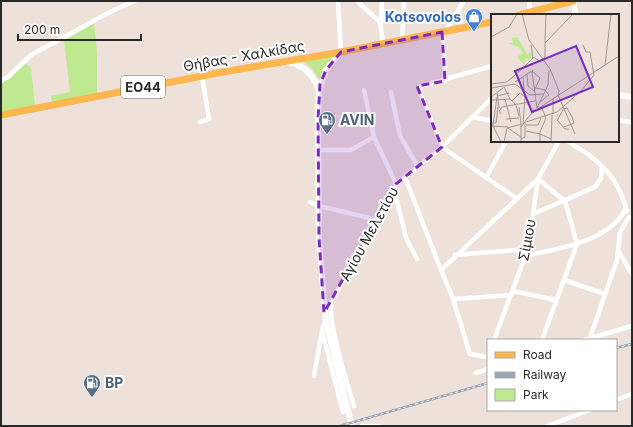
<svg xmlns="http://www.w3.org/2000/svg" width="633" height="427" viewBox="0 0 633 427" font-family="Inter,sans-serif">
	<rect width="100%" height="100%" fill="#ede1d9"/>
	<path fill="#bee991" d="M94,23l3,30v41l-45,8 -1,-6 19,-4 -6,-51z
		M335,56l-10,10 -5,14 -8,-12 -10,-7z
		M26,64l5,4 4,37 -34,7v-29z"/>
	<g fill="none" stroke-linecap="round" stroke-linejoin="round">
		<path stroke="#fff" stroke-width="4.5" d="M338,1l3,51
			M357,1l23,21 3,21
			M529,1l1,11
			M381,24l1,-23
			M442,32l3,49
			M445,32l19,-31
			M402,39l2,-38
			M492,66l-71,20 -2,4 23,57 74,51
			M1,81l7,-4 23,-22 81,-44 23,-10
			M364,90l10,47 22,47
			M391,92l9,44 17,29
			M472,117l20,4
			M618,120l14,2
			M200,122l9,-3 -7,-43
			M568,141c7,6 14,9 21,14 21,16 31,31 38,56
			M318,150h33l23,-13
			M405,177l36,93
			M486,178l20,-37
			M394,188l12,50 11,21
			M310,202l9,4 59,14
			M533,214l62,-27 6,-9 1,-11
			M619,252l13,22
			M455,255l73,-6
			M526,256c32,-8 84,-14 100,-48
			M564,280l41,14
			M513,291l43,9
			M453,299l59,-4
			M331,305c-2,22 16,78 23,101
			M325,312l53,-92 18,-36 46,-37 50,-49
			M322,331l21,81
			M590,338l27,-78 3,-28 9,-15
			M494,340l34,-91 10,-70 21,-38
			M584,340l48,-14
			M487,357l-17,-3 -17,-55 -12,-29 97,-91 27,22 12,43 -35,96
			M476,373l12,-4
			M314,376l9,-50 3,-4
			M616,400l16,-6
			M362,426h17
			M547,426l43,-16"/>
		<path stroke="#fff" stroke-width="6" d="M573,1l3,14
			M341,52l-15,18 -7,22 -1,27 1,119 7,84 26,104
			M288,62c16,3 26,13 31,29
			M618,95l14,2"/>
		<path stroke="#fdb74e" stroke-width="7" d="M519,15l54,-14
			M1,115l222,-43 118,-20 151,-30"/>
		<defs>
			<path id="rail" d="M616,348l16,-4
				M340,426l148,-43"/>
		</defs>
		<use href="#rail" stroke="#9ca4b6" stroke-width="2.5"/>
		<use href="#rail" stroke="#fff" stroke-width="1" stroke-dasharray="3" stroke-linecap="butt"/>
	</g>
	<path fill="#7b2cbf" fill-opacity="0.2" stroke="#7b2cbf" stroke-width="3" stroke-dasharray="8 5" stroke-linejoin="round" d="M442,32l3,49 -28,5 25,61 -46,37 -72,129 -5,-75 -1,-119 2,-35 6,-14 15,-18z"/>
	<defs>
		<symbol id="shop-pin" viewBox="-11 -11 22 30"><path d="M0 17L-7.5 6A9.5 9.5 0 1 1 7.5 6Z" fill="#3f7fe0" stroke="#fff"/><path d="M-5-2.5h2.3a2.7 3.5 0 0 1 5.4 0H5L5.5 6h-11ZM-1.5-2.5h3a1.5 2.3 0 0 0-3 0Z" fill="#fff"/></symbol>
		<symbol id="fuel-pin" viewBox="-11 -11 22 30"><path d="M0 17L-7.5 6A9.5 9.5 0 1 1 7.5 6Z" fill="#5c6f8a" stroke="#fff"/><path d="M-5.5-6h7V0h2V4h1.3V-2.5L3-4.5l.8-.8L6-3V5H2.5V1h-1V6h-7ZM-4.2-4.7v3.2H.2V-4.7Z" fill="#fff"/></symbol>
	</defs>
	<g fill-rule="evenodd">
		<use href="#shop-pin" x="464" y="7" width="20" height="27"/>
		<use href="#fuel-pin" x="317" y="110" width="20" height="27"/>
		<use href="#fuel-pin" x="82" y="373" width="20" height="27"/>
	</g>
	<g text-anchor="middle" stroke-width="4" stroke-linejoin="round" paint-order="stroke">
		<rect fill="#fff" stroke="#696969" stroke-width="1" x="121" y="76" width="44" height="22" rx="3"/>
		<g font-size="13" font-weight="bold" fill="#292929">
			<text x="143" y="92">ΕΟ44</text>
		</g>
		<g font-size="14" font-weight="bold" fill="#366cbe" stroke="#fff" text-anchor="end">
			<text x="461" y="22">Kotsovolos</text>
		</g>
		<g font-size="14" fill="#292929" stroke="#fff">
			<text transform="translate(244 56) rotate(-10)" y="5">Θήβας - Χαλκίδας</text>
			<text transform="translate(369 234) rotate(-61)" y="5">Αγίου Μελετίου</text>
			<text transform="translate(527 240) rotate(-79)" y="5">Σίμιου</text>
		</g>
		<g font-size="14" font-weight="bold" fill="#4e5e75" stroke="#fff" text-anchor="start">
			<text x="340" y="125">AVIN</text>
			<text x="105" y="388">BP</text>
		</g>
	</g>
	<g transform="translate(491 14)">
		<rect width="128" height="128" fill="#ede1d9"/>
		<path d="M26,23l10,17 5,-2 -3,9 -2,-2 -3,1 1,6 -8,-9 6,-4 -4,-6 -11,-4h5l-1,-5z" fill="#bee991"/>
		<path fill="none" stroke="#9f9793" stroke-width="1" d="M31,0l7,26 21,29 9,22 -1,4M0,23l18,-10 8,-13M54,29l1,-29M42,43l7,4 5,-4v-14l28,-29M114,51l6,-51M41,57l8,7 -6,13 -6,-5 -1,-12 5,-3 1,-1M41,58l5,36M32,63l1,14M24,68l12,-8M0,70l16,-2 17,-15 9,-9 -2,-13M13,73l6,12 6,6 3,11M0,74l24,-4 15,11 13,-1M45,74l9,2 4,5 -9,7M6,79l2,15M67,81l17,39M6,82l12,-3M0,83l12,-9M14,85l6,23M62,85v15M1,86l18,-1M21,87l8,-8 5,4 -2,27M28,93l2,17M46,94l11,-23 1,-15M73,95l3,-1 5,9M10,100l-2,-3 3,-4 33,-6M15,105l13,-1M66,106l8,9h4M66,107l7,-13M35,108l31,-10 24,-21 13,-16 -4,-23h-4l-3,-7M0,109h5l2,-16M30,111v17M35,111h12l3,-7M0,112l17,1M2,112l4,-29M2,112l8,16M30,113l9,-12 15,-11 74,-48M73,113l10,-4 -2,-6M17,114l13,9M35,117l14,3M49,120l11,5M30,125l4,-2v-15M13,128l3,-14 15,-4M49,128v-10l6,-14 -5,-12M60,128l1,-27"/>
		<path fill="#7b2cbf" fill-opacity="0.15" stroke="#7b2cbf" stroke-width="2" d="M85,32l17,41 -61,25 -17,-41z"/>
		<rect width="128" height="128" fill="none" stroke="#292929" stroke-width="2"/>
	</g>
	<rect width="633" height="427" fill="none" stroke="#292929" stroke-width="4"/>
	<rect x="487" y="339" width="130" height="72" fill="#ffffff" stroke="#a9a9a9"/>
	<rect x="495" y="352" width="20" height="6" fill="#fdb74e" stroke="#a9a9a9"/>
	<text x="523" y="359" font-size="12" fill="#292929">Road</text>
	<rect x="495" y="372" width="20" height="6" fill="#9ca4b6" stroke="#a9a9a9"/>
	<text x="523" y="379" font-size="12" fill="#292929">Railway</text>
	<rect x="495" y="389" width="20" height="12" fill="#bee991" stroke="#a9a9a9"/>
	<text x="523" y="399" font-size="12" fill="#292929">Park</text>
	<path d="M18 34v6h123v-6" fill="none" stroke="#292929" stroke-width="2"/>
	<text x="24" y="34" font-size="12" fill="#292929" stroke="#ffffff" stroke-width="3" paint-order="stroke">200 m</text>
</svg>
